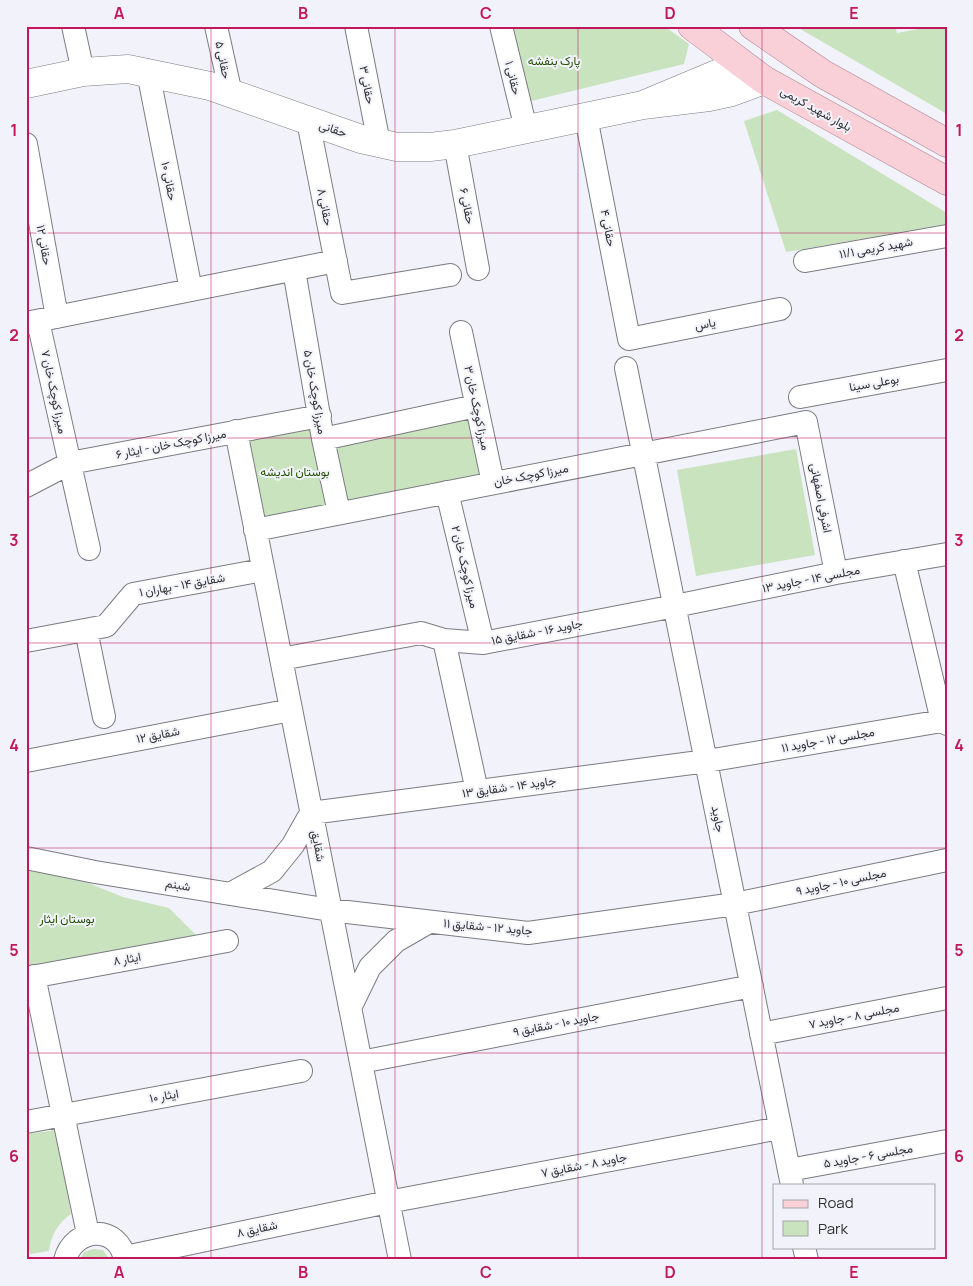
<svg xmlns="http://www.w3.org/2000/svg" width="973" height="1286" viewBox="0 0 973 1286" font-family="Manrope,Vazirmatn,sans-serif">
	<rect width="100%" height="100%" fill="#f2f2fa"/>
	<path fill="#c9e3bf" d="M512,26h152l25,18 -5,20 -157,38z
		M795,26h100l2,7 37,-7h13v88z
		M777,110l170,103v11l-161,28 -42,-131z
		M474,410l19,66 -229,45 -20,-87 78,-14 5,23z
		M796,449l19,106 -119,21 -19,-106z
		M26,858l97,39 46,11 30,30 -173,30z
		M57,1130l14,84c-13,9 -20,21 -22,37l-19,3 -4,-19v-101z
		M93,1249l10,1 7,10h-30l4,-8z"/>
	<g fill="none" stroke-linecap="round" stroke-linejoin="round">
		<defs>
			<path id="minor" d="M73,26l10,46
				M216,26l15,68
				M356,26l23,117
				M501,26l25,103
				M148,72l43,218
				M586,117l43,222 151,-30
				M308,121l34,172 108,-18
				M26,144l31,173
				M455,144l23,125
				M805,261l142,-25
				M294,270l29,169 16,74
				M38,321l51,228
				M26,323l310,-62
				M461,332l32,151
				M626,368l166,817
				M800,397l147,-27
				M236,431l164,829
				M323,439l153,-33
				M26,486l44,-23 250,-47
				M447,492l36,151
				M255,530l551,-108 30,151
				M904,561l38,160 5,3
				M86,630l18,87
				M444,640l33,151
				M26,641l80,-15 27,-32 130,-24
				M281,659l140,-26 23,7 39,3 192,-37 161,-33 111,-19
				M26,761l265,-51
				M26,858l69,14 235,38 198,23 207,-29 212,-44
				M230,894l42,-23 21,-26 18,-32 396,-52 235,-40 5,-5
				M34,976l54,258
				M26,978l201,-37
				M350,1008l20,-41 26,-26 33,-19
				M761,1034l186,-36
				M361,1062l391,-76
				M26,1122l275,-51
				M789,1170l158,-29
				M804,1247l3,13
				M125,1257l263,-55 392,-74
				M65,1260c9,-34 54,-36 60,0"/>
			<path id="secondary" d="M741,64l-98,41 66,-8 23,-5 32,-12
				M26,84l57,-12 45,-3 82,17 151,53 36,8h33l25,-3 188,-39"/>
			<path id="primary" d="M692,26l72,54 183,101
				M753,26l70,48 124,69"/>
		</defs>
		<use href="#minor" stroke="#7b7b82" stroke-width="24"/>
		<use href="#secondary" stroke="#7b7b82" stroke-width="29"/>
		<use href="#primary" stroke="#b0848e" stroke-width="29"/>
		<use href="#minor" stroke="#fff" stroke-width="22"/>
		<use href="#secondary" stroke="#fff" stroke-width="28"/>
		<use href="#primary" stroke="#f9d0d8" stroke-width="28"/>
	</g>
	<path fill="none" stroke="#c2185b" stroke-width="1" stroke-opacity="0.55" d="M211,26v1234M395,26v1234M578,26v1234M762,26v1234M26,233h921M26,438h921M26,643h921M26,848h921M26,1053h921"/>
	<g text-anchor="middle" stroke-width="4" stroke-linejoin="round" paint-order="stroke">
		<g font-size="12" fill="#313134" stroke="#f2f2fa">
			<text transform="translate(223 60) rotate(78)" y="4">حقانی ۵</text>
			<text transform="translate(513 78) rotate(76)" y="4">حقانی ۱</text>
			<text transform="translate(367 85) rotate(79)" y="4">حقانی ۳</text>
			<text transform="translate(816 109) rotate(29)" y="4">بلوار شهید کریمی</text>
			<text transform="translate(333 129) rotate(19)" y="4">حقانی</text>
			<text transform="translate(169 181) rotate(79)" y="4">حقانی ۱۰</text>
			<text transform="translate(467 206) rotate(79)" y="4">حقانی ۶</text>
			<text transform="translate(325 207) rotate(79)" y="4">حقانی ۸</text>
			<text transform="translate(608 228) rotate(79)" y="4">حقانی ۴</text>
			<text transform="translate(44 245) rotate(80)" y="4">حقانی ۱۲</text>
			<text transform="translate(876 248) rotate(-10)" y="4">شهید کریمی ۱۱/۱</text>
			<text transform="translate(705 324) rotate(-11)" y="4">یاس</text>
			<text transform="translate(874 383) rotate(-10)" y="4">بوعلی سینا</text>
			<text transform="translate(54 392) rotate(78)" y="4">میرزا کوچک خان ۷</text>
			<text transform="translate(315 392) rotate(80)" y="4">میرزا کوچک خان ۵</text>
			<text transform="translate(477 408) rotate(78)" y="4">میرزا کوچک خان ۳</text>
			<text transform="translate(171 444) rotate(-11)" y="4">میرزا کوچک خان - ایثار ۶</text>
			<text transform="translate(531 475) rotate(-11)" y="4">میرزا کوچک خان</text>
			<text transform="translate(821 498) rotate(79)" y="4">اشرفی اصفهانی</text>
			<text transform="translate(465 567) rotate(77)" y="4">میرزا کوچک خان ۲</text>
			<text transform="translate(811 579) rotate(-11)" y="4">مجلسی ۱۴ - جاوید ۱۳</text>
			<text transform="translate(182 585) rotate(-10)" y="4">شقایق ۱۴ - بهاران ۱</text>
			<text transform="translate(537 632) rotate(-11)" y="4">جاوید ۱۶ - شقایق ۱۵</text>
			<text transform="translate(158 735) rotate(-11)" y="4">شقایق ۱۲</text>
			<text transform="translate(828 740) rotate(-10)" y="4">مجلسی ۱۲ - جاوید ۱۱</text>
			<text transform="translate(509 787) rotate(-8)" y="4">جاوید ۱۴ - شقایق ۱۳</text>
			<text transform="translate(718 819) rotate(79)" y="4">جاوید</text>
			<text transform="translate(318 846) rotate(79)" y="4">شقایق</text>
			<text transform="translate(841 882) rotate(-12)" y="4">مجلسی ۱۰ - جاوید ۹</text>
			<text transform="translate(178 885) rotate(9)" y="4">شبنم</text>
			<text transform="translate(488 927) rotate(5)" y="4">جاوید ۱۲ - شقایق ۱۱</text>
			<text transform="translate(127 959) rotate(-10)" y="4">ایثار ۸</text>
			<text transform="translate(854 1016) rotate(-11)" y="4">مجلسی ۸ - جاوید ۷</text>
			<text transform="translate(556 1024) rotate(-11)" y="4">جاوید ۱۰ - شقایق ۹</text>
			<text transform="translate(164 1096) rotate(-10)" y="4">ایثار ۱۰</text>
			<text transform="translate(868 1156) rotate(-10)" y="4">مجلسی ۶ - جاوید ۵</text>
			<text transform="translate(584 1165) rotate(-11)" y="4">جاوید ۸ - شقایق ۷</text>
			<text transform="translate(257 1229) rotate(-12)" y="4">شقایق ۸</text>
		</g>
		<g font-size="12" fill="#215102" stroke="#f2f2fa">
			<text x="554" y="65">پارک بنفشه</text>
			<text x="295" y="476">بوستان اندیشه</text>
			<text x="67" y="923">بوستان ایثار</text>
		</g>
	</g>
	<rect width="973" height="1286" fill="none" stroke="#f2f2fa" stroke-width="55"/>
	<rect x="773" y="1184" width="162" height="65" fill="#f2f2fa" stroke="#a5a5ab"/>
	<rect x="783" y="1200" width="25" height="8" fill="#f9d0d8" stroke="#a5a5ab"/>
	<text x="818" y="1208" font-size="15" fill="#313134">Road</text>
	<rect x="783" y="1221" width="25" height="15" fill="#c9e3bf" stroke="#a5a5ab"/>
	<text x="818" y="1234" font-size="15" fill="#313134">Park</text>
	<rect x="28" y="28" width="918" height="1230" fill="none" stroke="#c2185b" stroke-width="2"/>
	<g font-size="16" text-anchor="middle" font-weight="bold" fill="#c2185b">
		<text x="119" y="19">A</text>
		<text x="303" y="19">B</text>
		<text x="486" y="19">C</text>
		<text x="670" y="19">D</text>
		<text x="854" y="19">E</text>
		<text x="14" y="136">1</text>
		<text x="959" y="136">1</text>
		<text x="14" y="341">2</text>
		<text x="959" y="341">2</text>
		<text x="14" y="546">3</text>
		<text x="959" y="546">3</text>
		<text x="14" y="751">4</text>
		<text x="959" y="751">4</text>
		<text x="14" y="956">5</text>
		<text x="959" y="956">5</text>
		<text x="14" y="1162">6</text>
		<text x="959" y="1162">6</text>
		<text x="119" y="1278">A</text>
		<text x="303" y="1278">B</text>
		<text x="486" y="1278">C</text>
		<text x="670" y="1278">D</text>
		<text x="854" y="1278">E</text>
	</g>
</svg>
